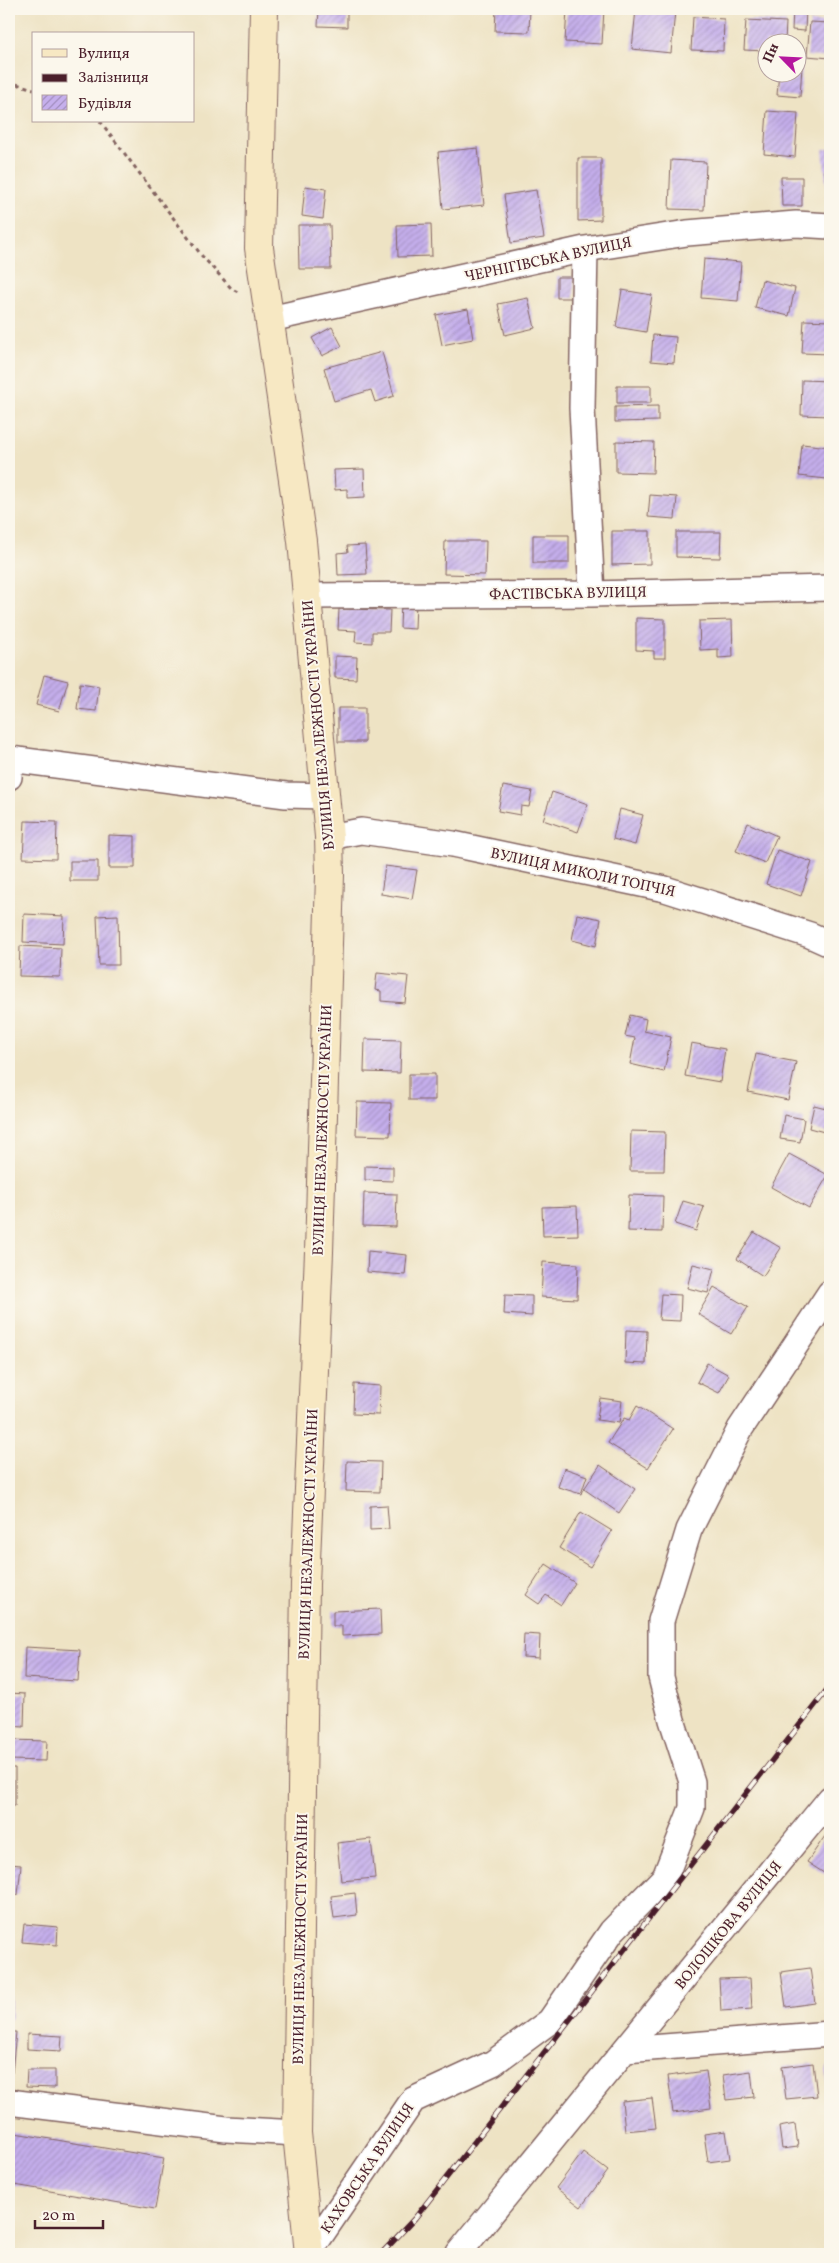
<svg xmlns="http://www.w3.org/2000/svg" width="839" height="2263" viewBox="0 0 839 2263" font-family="Vollkorn,serif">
	<defs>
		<pattern id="building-hatch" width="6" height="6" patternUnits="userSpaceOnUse" patternTransform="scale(1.25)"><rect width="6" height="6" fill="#c5afec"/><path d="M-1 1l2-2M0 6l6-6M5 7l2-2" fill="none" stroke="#a28ebf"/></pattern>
	</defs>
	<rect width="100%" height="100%" fill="#fbf7ec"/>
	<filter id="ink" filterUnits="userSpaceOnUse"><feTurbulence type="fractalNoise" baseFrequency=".02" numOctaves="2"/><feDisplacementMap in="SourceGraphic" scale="10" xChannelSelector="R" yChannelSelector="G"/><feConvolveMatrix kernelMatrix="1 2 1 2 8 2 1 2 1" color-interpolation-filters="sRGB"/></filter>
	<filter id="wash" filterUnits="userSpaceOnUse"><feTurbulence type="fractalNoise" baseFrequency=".0096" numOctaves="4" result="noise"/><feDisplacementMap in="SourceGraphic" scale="20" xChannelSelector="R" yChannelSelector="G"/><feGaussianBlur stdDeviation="1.12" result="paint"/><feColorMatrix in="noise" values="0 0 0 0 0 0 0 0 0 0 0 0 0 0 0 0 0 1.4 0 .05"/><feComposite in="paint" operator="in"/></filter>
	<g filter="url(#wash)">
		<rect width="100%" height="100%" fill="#eee3c4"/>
		<g id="blocks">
			<path fill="url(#building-hatch)" d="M319,9h28v18l-29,-1z
				M496,9h34l-1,23 -34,-1z
				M567,9h37l-2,35 -37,-2z
				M636,9l39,2 -4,42 -39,-4z
				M793,9h13l-1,22 -13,-1z
				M693,17l31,2 -1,32 -32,-1z
				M746,20l40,2 -1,20h-19v9l-22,-1z
				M810,22l20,1v35l-23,-2z
				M796,66h6l-2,31 -23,-2 2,-23h17z
				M767,111l31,2 -3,44 -31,-3z
				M478,148l6,57 -41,4 -5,-57z
				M823,149h7v34l-4,1z
				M578,158h23v62l-23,1z
				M671,160l35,2 -2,48 -35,-1z
				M781,177h21v29h-20z
				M305,186l21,3 -3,30 -21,-3z
				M536,190l8,48 -33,5 -7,-48z
				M431,224l1,32 -34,1 -1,-32z
				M298,225h32l1,44h-32z
				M704,259l37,3 -3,39 -37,-3z
				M557,277h17v21h-17z
				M762,280l33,8 -6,28 -34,-8z
				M622,290l30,5 -6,37 -30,-5z
				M528,298l7,30 -30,7 -7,-31z
				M468,309l5,30 -31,6 -6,-30z
				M804,320l26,1v33l-28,-1z
				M332,327l10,19 -20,10 -10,-18z
				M653,335l23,2 -2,26 -23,-2z
				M382,352l12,44 -19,6 -4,-12 -37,11 -10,-33z
				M802,380l28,1v35l-29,-1z
				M617,386h34v17h-34z
				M658,406v15l-43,1v-15z
				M616,441l38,1 -1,31 -37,-1z
				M802,444l28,3 -3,32 -28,-3z
				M364,469l1,28 -18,1v-9l-12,1 -1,-20z
				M650,495l27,2 -2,22 -27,-2z
				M612,531h38v33l-38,1z
				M676,532h45l-1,26 -44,-1z
				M533,535h36v28h-36z
				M445,541h41l-1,34 -41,-1z
				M365,545l2,29 -29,1 -1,-22 11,-1 -1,-6z
				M401,601l15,1 -1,27 -15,-1z
				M339,609l51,1 -1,22h-17v11l-17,-1 1,-11 -18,-1z
				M636,618l29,1v39h-11v-7l-18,-1z
				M732,620l1,37 -15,1v-9l-18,1 -1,-29z
				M335,656l22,1 -1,22 -21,-1z
				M44,675l24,6 -9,30 -23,-6z
				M80,683l19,3 -3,25 -19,-2z
				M338,708h27v34h-27z
				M503,786l29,5 -3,16 -8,-1 -1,9 -22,-4z
				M552,792l36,12 -10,28 -35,-12z
				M620,809l23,6 -8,30 -22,-6z
				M25,821l32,1 -1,37 -33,-1z
				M748,823l29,13 -12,27 -29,-12z
				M109,835l26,1v32h-26z
				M777,850l35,12 -11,34 -35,-12z
				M70,861h28v20h-28z
				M385,866l32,4 -5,29 -31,-5z
				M24,914l40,2 -1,28 -40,-2z
				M577,914l24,5 -5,27 -24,-6z
				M118,915l1,50h-20l-2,-49z
				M20,946l41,2 -1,29 -41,-1z
				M377,973l31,3 -3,27 -24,-2v-10l-6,-1z
				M630,1015l16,4 -2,12 27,6 -7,35 -34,-8 5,-26 -10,-2z
				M365,1039l36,1 -1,33 -36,-1z
				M691,1043l34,6 -5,33 -35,-6z
				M756,1054l40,8 -8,38 -40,-8z
				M409,1074h26v26h-26z
				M357,1102l34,1 -1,33 -34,-1z
				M814,1105l16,4 -2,24 -19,-5z
				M784,1115l20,4 -4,23 -20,-3z
				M631,1131l34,1 -1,39h-34z
				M789,1154l39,21 -19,33 -38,-21z
				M365,1166l28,1v14l-28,-1z
				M364,1193l33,1 -1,33 -33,-1z
				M629,1195l34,1 -1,36 -34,-1z
				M683,1201l21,6 -8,24 -21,-7z
				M577,1206l1,29 -35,1 -1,-29z
				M754,1232l27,16 -18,28 -26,-17z
				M368,1251l39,4 -2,20 -38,-3z
				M543,1262l35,2 -1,35 -36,-2z
				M693,1264l21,5 -6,24 -21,-5z
				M714,1287l34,20 -17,27 -33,-20z
				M661,1294l20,1 -1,26 -21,-1z
				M505,1295l27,1v20l-28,-2z
				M626,1330l21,1 -1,33 -21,-1z
				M707,1363l22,12 -10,18 -22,-11z
				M354,1384l26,2 -1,29 -26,-1z
				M600,1398l22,3 -3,22 -22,-3z
				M637,1406l36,23 -25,39 -40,-25 16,-25 5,2z
				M347,1461l34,1 -1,30 -34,-1z
				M600,1465l35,24 -16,24 -35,-24z
				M564,1468l23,8 -6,18 -23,-7z
				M387,1505l2,24 -19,1v-24z
				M581,1512l31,19 -22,36 -31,-19z
				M546,1564l29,19 -14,22 -15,-10 -7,9 -13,-9z
				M380,1609l1,25 -39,2v-10h-9v-15z
				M524,1634l16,1 -1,23 -16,-1z
				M25,1647l55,3 -2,31 -54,-3z
				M9,1693l16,1 -1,33 -15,-1z
				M9,1740l38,1 -1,20 -37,-1z
				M9,1768h6v38h-6z
				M825,1836l5,4v37l-23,-15z
				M371,1839l4,39 -34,3 -4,-38z
				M9,1864l12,1 -3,30 -9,-1z
				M355,1893l2,22 -23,3 -3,-22z
				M24,1924l34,3 -1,18 -35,-3z
				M810,1968l5,35 -29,4 -5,-35z
				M750,1978l2,31 -31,2 -2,-32z
				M9,1995h2v25h-2z
				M9,2032h7l-4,41 -3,-1z
				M27,2034l35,2 -1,15 -34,-2z
				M813,2063l4,33 -31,3 -4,-32z
				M826,2066h4v29h-2z
				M27,2070h28v18l-29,-1z
				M706,2071l5,37 -38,5 -5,-37z
				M751,2071l3,26 -28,3 -3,-25z
				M652,2098l4,30 -31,3 -3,-30z
				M795,2124l3,23 -16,2 -3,-22z
				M726,2131l4,28 -22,3 -4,-28z
				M9,2132l155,26 -9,51 -146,-25z
				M583,2152l25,19 -27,36 -25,-19z"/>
		</g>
	</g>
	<g filter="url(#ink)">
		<use href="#blocks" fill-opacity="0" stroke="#836461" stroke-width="1"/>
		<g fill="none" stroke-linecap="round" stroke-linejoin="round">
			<defs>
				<path id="street" d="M585,249l-3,159 10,186
					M270,319l315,-70 102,-16 109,-9 34,2
					M307,596l285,-2 238,-6
					M9,777l1,-18 276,36 39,1
					M329,837l32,-6 92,13 212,45 145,46 20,9
					M625,2050l205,-16
					M9,2102l217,27 71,4
					M308,2254l105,-154 80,-37 57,-42 62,-90 53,-54 27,-69v-26l-20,-62 -11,-43v-56l28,-91 51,-101 90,-136
					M458,2254l372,-455"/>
				<path id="secondary" d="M264,9l-5,239 43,293 27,296 1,38 -11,377 -14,332 -8,549 12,121"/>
			</defs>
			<use href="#street" stroke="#836461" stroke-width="28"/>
			<use href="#secondary" stroke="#836461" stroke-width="30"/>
			<path stroke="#836461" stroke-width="3" stroke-dasharray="4 4" stroke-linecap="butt" d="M9,82l25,7
				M100,121l102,135 30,33 8,4"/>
			<use href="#street" stroke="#fff" stroke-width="25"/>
			<use href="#secondary" stroke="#f7e8c3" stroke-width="28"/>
			<defs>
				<path id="rail" d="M381,2254l34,-36 415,-532"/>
			</defs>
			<use href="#rail" stroke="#4a1f2b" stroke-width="5.5"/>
			<use href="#rail" stroke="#fbf7ec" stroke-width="4" stroke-dasharray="11" stroke-linecap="butt"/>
		</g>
	</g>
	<g text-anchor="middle" stroke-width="4" stroke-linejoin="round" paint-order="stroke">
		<g font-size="15" fill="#4a1f2b" stroke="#fbf7ec">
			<text transform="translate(548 259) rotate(-12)" y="5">ЧЕРНІГІВСЬКА ВУЛИЦЯ</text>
			<text transform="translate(568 593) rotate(-1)" y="5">ФАСТІВСЬКА ВУЛИЦЯ</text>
			<text transform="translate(318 725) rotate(-95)" y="5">ВУЛИЦЯ НЕЗАЛЕЖНОСТІ УКРАЇНИ</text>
			<text transform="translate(583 872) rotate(12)" y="5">ВУЛИЦЯ МИКОЛИ ТОПЧІЯ</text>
			<text transform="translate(322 1130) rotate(-88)" y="5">ВУЛИЦЯ НЕЗАЛЕЖНОСТІ УКРАЇНИ</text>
			<text transform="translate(308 1534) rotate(-88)" y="5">ВУЛИЦЯ НЕЗАЛЕЖНОСТІ УКРАЇНИ</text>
			<text transform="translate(728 1925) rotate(-51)" y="5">ВОЛОШКОВА ВУЛИЦЯ</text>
			<text transform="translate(300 1939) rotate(-89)" y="5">ВУЛИЦЯ НЕЗАЛЕЖНОСТІ УКРАЇНИ</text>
			<text transform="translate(367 2168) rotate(-56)" y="5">КАХОВСЬКА ВУЛИЦЯ</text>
		</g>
	</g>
	<rect width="839" height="2263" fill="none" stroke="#fbf7ec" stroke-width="30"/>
	<rect x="32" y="32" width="162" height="90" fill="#fbf7ec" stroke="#b4a19f"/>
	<rect x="42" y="49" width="25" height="8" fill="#f7e8c3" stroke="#b4a19f"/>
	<text x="78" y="58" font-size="15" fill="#4a1f2b">Вулиця</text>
	<rect x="42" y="74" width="25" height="8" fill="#4a1f2b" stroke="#b4a19f"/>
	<text x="78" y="82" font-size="15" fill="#4a1f2b">Залізниця</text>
	<rect x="42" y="95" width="25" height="15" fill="url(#building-hatch)" stroke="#b4a19f"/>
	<text x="78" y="108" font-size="15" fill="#4a1f2b">Будівля</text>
	<g transform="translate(782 58) rotate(294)"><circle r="24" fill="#fbf7ec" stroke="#b4a19f"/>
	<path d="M0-4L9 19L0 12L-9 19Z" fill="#b5179e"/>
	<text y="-8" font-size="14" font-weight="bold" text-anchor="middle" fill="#4a1f2b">Пн</text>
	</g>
	<path d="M35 2220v8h68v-8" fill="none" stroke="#4a1f2b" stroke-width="2.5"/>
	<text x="42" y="2220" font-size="15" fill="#4a1f2b" stroke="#fbf7ec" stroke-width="4" paint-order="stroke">20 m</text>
</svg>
